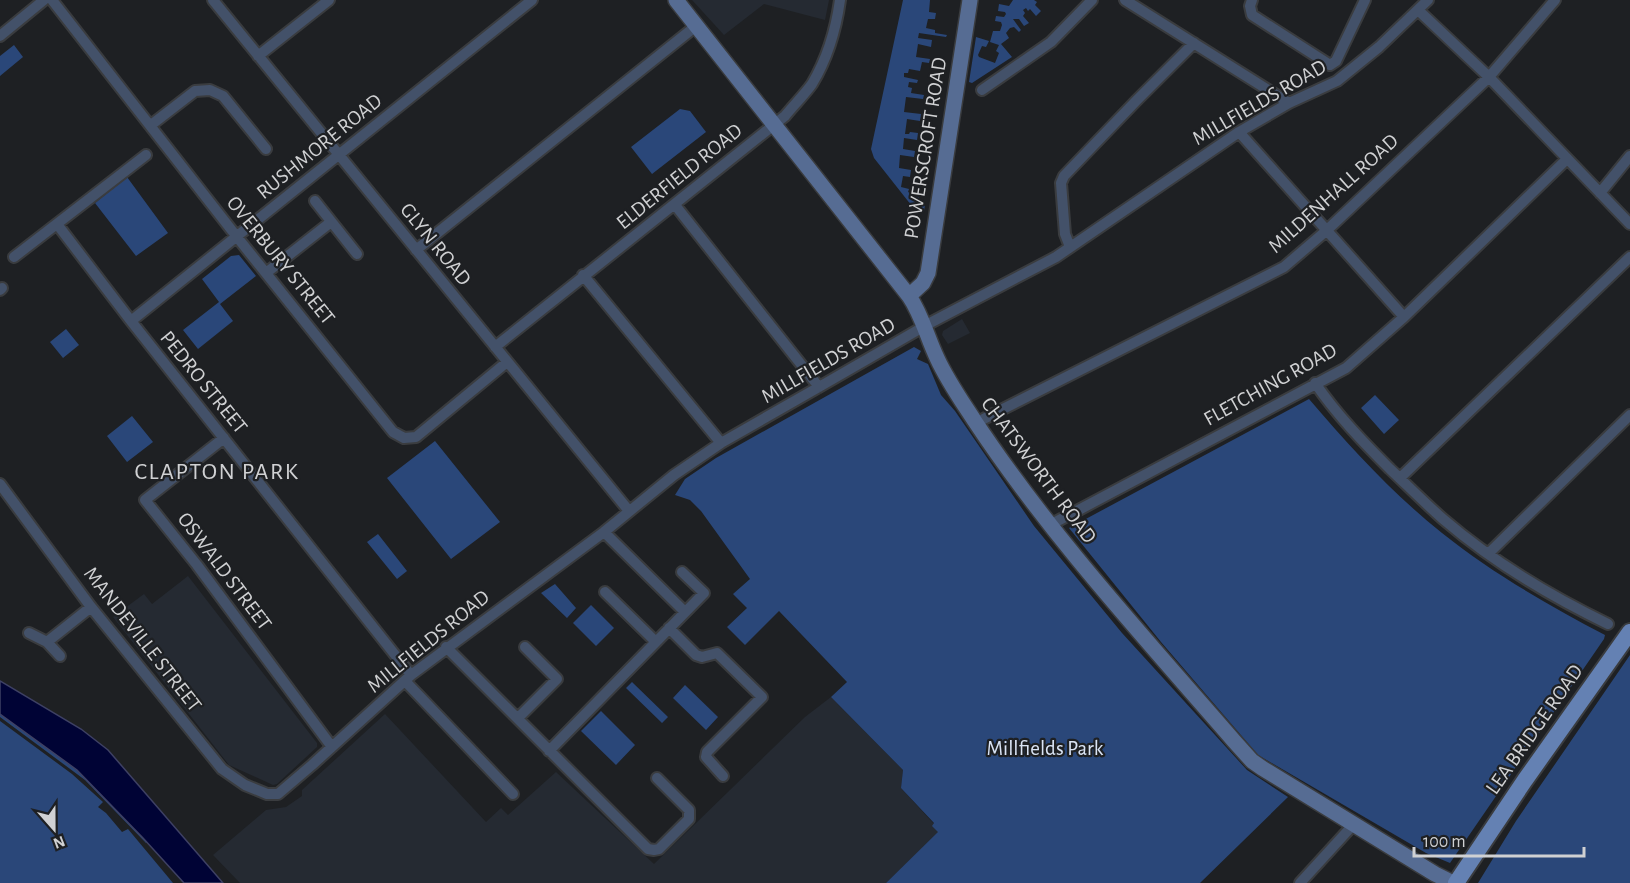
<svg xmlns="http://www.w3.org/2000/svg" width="1630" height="883" viewBox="0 0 1630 883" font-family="'Alegreya Sans',sans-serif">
	<rect width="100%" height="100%" fill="#1e2023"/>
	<path fill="#252a32" d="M692,0h137l-4,20 -61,-16 -40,31z
		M962,319l8,14 -22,11 -6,-9 1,-4z
		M188,576l129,167v4l-40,37 -4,1 -44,-20 -116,-148 31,-23 8,10z
		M831,697l72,73 -2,18 33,36 5,8 -53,51h-646l-27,-28 53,-45 20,-3 16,-11v-6l83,-76 101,108 15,-14 7,7 48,-43 98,92 151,-147z"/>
	<path fill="#2a4779" d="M903,0h36h-9l-1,12 7,1 -1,6h-7l-2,9 9,2v3l12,2 -1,2 -27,-4 -1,5 14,2 -1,7 -13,-3 -2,13 14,2 -1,4 -7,-1 -2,9 -11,-2 -1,4h-4v4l14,3 -1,3 -8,-1 -1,5 4,1 -1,5 13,2 -1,4 -17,-2 -2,15 17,2 -1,7 -13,-2 -2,15h4l1,-2 8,1 -1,7 -13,-2 -1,11 12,2 -1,6 -14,-2 -1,13 12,2 -1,7 -7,-1 -2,11 8,2 -1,3 11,5 -1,6 7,2 -1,6 -9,-1 -41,-52 -3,-9z
		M1013,0h21l3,2 -2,3 6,6 -5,5 -6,-7 -2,2 -2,-3 -3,2 2,3 -2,3 6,7 -5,3 -5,-7h-6l8,11 -2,2 -5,-5 -4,1 -4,5 3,5 -8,6 11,13 -40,26 -3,-1 7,-45 13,4 -3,6 -4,-1 -4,9 1,2 16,6 4,-10 -3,-2 3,-6 -9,-3 3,-11h7l2,-6 -1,-3 -6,-1 1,-5 8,1 2,-3 -1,-2 -7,-1 1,-7 10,2z
		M14,45l9,12 -23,19v-20z
		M680,109l10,2 16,21 -54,42 -21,-27z
		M127,177l41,56 -32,23 -41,-53z
		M239,255l17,21 -36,28 13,17 -35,28 -15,-19 36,-28 -17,-23 29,-23z
		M66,329l13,16 -16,13 -13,-16z
		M914,347l7,4 -4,8 11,5 13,31 14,16 79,115 88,107 125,137 41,27 -88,86h-314l52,-51 -6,-6 2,-3 -33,-35 2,-18 -72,-73 16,-15 -68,-71 -34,34 -18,-18 20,-19 -14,-14 17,-15 -49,-68 -11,-11 -15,-5 10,-16 31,-21z
		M1375,395l24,25 -15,14 -23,-26z
		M1309,399c41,48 83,94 133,134 50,40 106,72 163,102l-1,4 -154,224 -24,-10 -168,-98 -97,-113 -92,-114z
		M132,416l21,26 -26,20 -20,-26z
		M435,441l65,81 -49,37 -64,-81z
		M378,534l29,37 -10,8 -30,-37z
		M555,584l21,24 -9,10 -26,-25z
		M591,605l23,23 -18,18 -23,-23z
		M1630,655v228h-152l38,-62z
		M632,682l36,35 -6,6 -36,-35z
		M685,685l33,32 -12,13 -33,-32z
		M601,711l34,34 -19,20 -35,-34z
		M0,714l77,56 70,72 -1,1 -61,-63 -85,-63z
		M0,721l72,53 31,28 -5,5 8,6 16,19 6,-3 45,54h-173z"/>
	<path fill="#000335" stroke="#3e4164" stroke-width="1.5" d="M0,681l81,48 27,21 115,133h-39l-41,-45 -66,-68 -77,-56z"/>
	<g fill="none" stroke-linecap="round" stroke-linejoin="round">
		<defs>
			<path id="street" d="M52,0l185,237 156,195 11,6 12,-1 91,-75
				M213,0l416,511
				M1125,0l164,103
				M1252,0l-2,6 2,9 78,50 6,-4 29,-61
				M1418,10l71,67 141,147
				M0,36l44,-36
				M258,56l71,-56
				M982,90l69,-48 41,-42
				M151,125l44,-34 15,-1 13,6 43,53
				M1239,132l165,185
				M1600,193l30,-37
				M315,201l42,53
				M675,205l144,182
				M57,224l74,97 280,354
				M1070,247l-5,-13 -4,-51 3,-7 72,-75 58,-58
				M416,250l280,-224
				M14,257l132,-102
				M266,273l65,-51
				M583,275l138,168
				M0,290l2,-2
				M131,321l401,-321
				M495,347l290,-231c9,-11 19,-21 27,-32 15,-25 24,-55 28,-84
				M1315,383c22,32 48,59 75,86 18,17 35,34 53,50 49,42 107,77 165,105
				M1001,410l283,-143 42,-36 163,-154 66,-77
				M976,423l17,-9
				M224,438l-79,62 52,65 135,182
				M1400,478l230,-221
				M0,484l91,123 131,162 23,16 22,9h11l34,-29 99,-90 193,-143 70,-57 47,-32 98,-56 111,-64 126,-66 183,-125 50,-29 48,-22 42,-34 49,-47
				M1073,513l273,-145 58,-51 163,-158
				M1050,525l15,-8
				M604,532l81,80
				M1489,553l141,-138
				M605,592l51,50
				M669,628l27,27 6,2 15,-4 45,44 -55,55 -1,5 17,19
				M29,633l18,9 13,14
				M47,642l44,-35
				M446,647l202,202 6,1 5,-1 30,-30v-9l-32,-32
				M405,681l108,113
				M518,718l39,-39 -32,-32
				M549,751l155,-158 -22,-21
				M1300,883l53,-58"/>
			<path id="secondary" d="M676,0l233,296c13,19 18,41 28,62 10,22 24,42 37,62 76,115 170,217 260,321l18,20 10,7 173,106 18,9
				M909,296l14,-13 5,-10 42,-273"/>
			<path id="primary" d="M1456,883l69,-103 105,-148"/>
		</defs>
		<use href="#street" stroke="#3a3c3f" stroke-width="14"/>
		<use href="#secondary" stroke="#3a3c3f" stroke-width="18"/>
		<use href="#primary" stroke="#3a3c3f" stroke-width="20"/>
		<use href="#street" stroke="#435169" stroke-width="10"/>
		<use href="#secondary" stroke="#566c93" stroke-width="15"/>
		<use href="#primary" stroke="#6481b3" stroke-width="16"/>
	</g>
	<g text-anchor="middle" stroke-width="4.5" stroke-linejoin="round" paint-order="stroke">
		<g font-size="21" fill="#d0d1d3" stroke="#1e2023">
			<text transform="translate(1259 102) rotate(-30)" y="7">MILLFIELDS ROAD</text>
			<text transform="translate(319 146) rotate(-39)" y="7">RUSHMORE ROAD</text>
			<text transform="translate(925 148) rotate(-81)" y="7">POWERSCROFT ROAD</text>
			<text transform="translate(679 176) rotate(-39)" y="7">ELDERFIELD ROAD</text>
			<text transform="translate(1333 193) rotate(-42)" y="7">MILDENHALL ROAD</text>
			<text transform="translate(436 244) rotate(51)" y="7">GLYN ROAD</text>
			<text transform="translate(281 260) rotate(51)" y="7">OVERBURY STREET</text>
			<text transform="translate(828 360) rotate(-30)" y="7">MILLFIELDS ROAD</text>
			<text transform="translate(204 382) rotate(51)" y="7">PEDRO STREET</text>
			<text transform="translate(1270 384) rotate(-29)" y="7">FLETCHING ROAD</text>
			<text transform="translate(1039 470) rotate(53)" y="7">CHATSWORTH ROAD</text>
			<text transform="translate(225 571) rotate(53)" y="7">OSWALD STREET</text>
			<text transform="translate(143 639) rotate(52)" y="7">MANDEVILLE STREET</text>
			<text transform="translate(428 641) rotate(-39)" y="7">MILLFIELDS ROAD</text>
			<text transform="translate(1534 729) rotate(-55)" y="7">LEA BRIDGE ROAD</text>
		</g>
		<g font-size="21" fill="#dae4f5" stroke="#1e2023">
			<text x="1045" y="755">Millfields Park</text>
		</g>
		<g font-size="24" letter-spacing="1.5" fill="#d0d1d3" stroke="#1e2023">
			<text x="217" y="479">CLAPTON PARK</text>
		</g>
	</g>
	<g transform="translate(54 829) rotate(159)" stroke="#1e2023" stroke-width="4.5" paint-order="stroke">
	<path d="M0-4.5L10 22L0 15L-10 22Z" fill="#d0d1d3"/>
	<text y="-9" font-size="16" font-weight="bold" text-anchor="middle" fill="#d0d1d3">N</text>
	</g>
	<path d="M1414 847v9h170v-9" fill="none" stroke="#d0d1d3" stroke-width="3"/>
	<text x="1423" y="847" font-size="18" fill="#d0d1d3" stroke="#1e2023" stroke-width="4.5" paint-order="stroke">100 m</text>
</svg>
